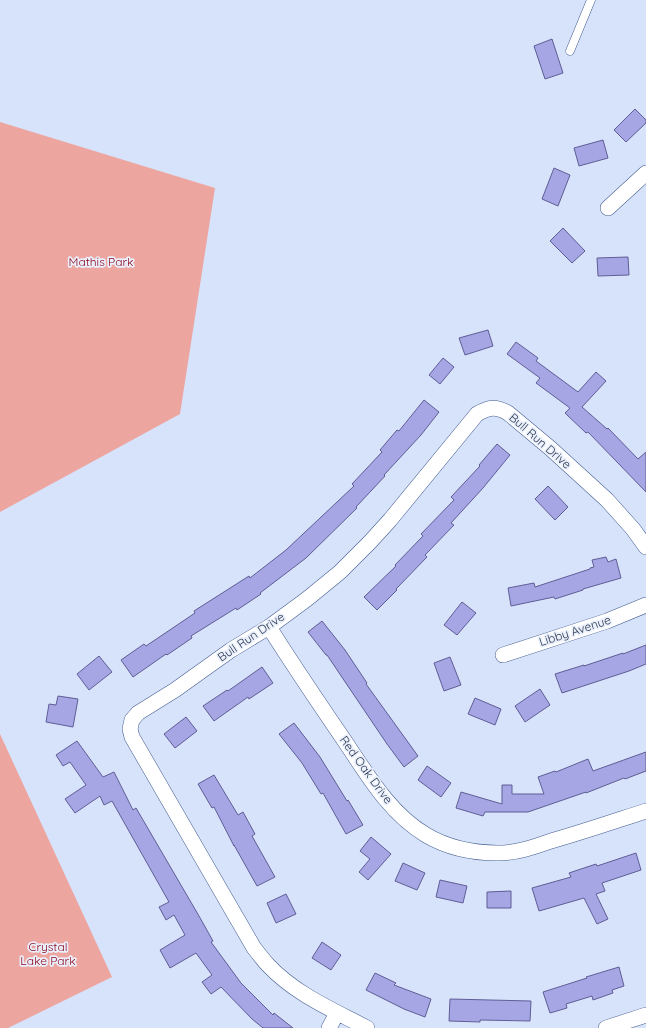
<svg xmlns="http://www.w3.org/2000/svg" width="646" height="1028" viewBox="0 0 646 1028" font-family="Quicksand,sans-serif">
	<rect width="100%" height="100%" fill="#d7e3fb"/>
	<path fill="#eda5a0" d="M0,122l215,66 -35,226 -180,98z
		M0,734l112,243 -104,51h-8z"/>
	<path fill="#a6a6e4" stroke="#5f5d96" d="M552,39l11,34 -18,6 -11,-33z
		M635,109l11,11v3l-20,19 -12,-12z
		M603,140l5,18 -29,8 -5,-18z
		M554,168l16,7 -12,31 -16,-7z
		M563,228l22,23 -13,12 -22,-22z
		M628,257l1,18 -31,1 -1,-18z
		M488,330l5,16 -28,9 -6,-17z
		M516,342l22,16 -2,3 42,31 18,-20 10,9 -24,26 25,22 1,-1 30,31 8,-7v40l-58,-60 -2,1 -21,-20 5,-5 -34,-25 4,-5 -33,-24z
		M443,358l11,9 -14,17 -11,-9z
		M424,400l15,12 -18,23 -37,40 1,1 -29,31 1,1 -51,50 -46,35 1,1 -24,16 -1,-2 -45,28 1,2 -25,17 -1,-1 -33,23 -12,-17 23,-16 2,2 49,-33 -1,-2 55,-35 1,2 36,-28 68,-64 -2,-2 30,-32 -2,-2 17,-20 2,1z
		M497,444l13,11 -27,33 -32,35 3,2 -29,30 2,2 -31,32 1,1 -20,20 -13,-13 32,-31 -1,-1 28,-29 -2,-2 33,-34 -3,-3 29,-31 -1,-1z
		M548,486l20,21 -13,13 -20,-21z
		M606,557l2,5 8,-3 5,19 -38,11v1l-28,9 -1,-2 -43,9 -3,-18 26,-5 1,4 55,-18v-1l4,-1 -2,-7z
		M462,602l14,11 -19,22 -13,-10z
		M322,621l23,29 22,33 -1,1 52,72 -14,11 -17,-23 -60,-89h-1l-18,-23z
		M646,645v19l-17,7 -67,22 -7,-19 29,-9v1l39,-13v1z
		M99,656l13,16 -23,18 -12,-16z
		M450,657l11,28 -17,6 -10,-28z
		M262,667l11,16 -24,16 -1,-2 -34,24 -11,-15 24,-16 1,1z
		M540,689l10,16 -25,17 -10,-16z
		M58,696l20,3 -5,28 -27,-5 3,-18 7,1z
		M475,698l26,11 -6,16 -27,-11z
		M186,717l11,14 -22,17 -11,-14z
		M294,723l26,34 27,44 1,-1 15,25 -17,9 -23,-41 -2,1 -19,-31 -23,-29z
		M77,741l26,36 11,-5 19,38 3,-2 63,108 14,25 -2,1 30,41 32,32 1,-2 19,15h-30l-11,-9 -31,-32 -10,7 -9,-12 10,-7 -16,-22 -26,15 -10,-18 25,-15 -11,-20 -8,5 -7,-13 10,-5 -57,-101 -8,4 -4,-9 -25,17 -10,-14 21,-14 -16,-23 -7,4 -7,-11z
		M646,752v19l-21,8 -1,-1 -38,15v-1l-58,20h-43l-2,4 -27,-8 5,-16 41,12v-19h10v9h32l-6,-17 17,-6 1,1 32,-13 5,12z
		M427,766l24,17 -10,14 -23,-17z
		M214,775l24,40 5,-3 12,22 -3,2 23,41 -18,9 -23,-41v1l-20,-39 -2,1 -14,-24z
		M371,837l20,17 -23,26 -9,-8 11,-13 -10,-8z
		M636,853l5,17 -39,13 3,8 -9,3 12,25 -11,5 -13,-26 -45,13 -7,-23 39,-11 -2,-4 27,-9 1,2z
		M403,863l22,10 -8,17 -22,-9z
		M440,880l27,6 -4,17 -27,-6z
		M511,891v17h-24v-16z
		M286,894l10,20 -20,9 -9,-20z
		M322,942l19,13 -10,15 -19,-12z
		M619,967l5,19 -12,4 1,3 -20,7 -1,-4 -26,8 1,4 -17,5 -7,-21 44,-14 -1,-1z
		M375,973l21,10 -2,2 37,14 -6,18 -21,-8 -38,-19z
		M450,999l81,2 -1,20 -50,-1v2l-31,-1z"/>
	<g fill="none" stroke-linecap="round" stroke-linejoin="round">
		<defs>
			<path id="service" d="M570,51l21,-51"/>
			<path id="minor" d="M608,208l38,-35
				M269,627c24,38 49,75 75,113 23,34 45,73 82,95 22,13 47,18 72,18 19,0 36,-6 53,-12 32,-9 64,-20 95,-30
				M503,655l104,-34 39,-16
				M329,1028l8,-15
				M367,1028c-34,-18 -72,-34 -99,-63 -5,-5 -9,-11 -14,-17l-122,-211 -2,-8 2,-9 6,-7 37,-23 56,-40 38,-23 38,-28 33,-27 30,-30 20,-22 87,-106c12,-7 19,-8 31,-1l42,35 57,52 26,29 13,18
				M606,1028l40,-13"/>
		</defs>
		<use href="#service" stroke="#435c8f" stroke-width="9"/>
		<use href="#minor" stroke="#435c8f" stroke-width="16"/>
		<use href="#service" stroke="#fff" stroke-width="8"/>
		<use href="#minor" stroke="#fff" stroke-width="15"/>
	</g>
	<g text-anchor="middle" stroke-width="3.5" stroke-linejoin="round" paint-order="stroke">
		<g font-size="12" fill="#880217" stroke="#eaf0fc">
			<text x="101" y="266">Mathis Park</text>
			<text x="48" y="951">Crystal<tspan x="48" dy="14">Lake Park</tspan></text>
		</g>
		<g font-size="12" fill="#2c384f" stroke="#eaf0fc">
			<text transform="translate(540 441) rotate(41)" y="4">Bull Run Drive</text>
			<text transform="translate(575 631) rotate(-18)" y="4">Libby Avenue</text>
			<text transform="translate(251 637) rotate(-34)" y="4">Bull Run Drive</text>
			<text transform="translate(366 770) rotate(54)" y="4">Red Oak Drive</text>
		</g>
	</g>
</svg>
